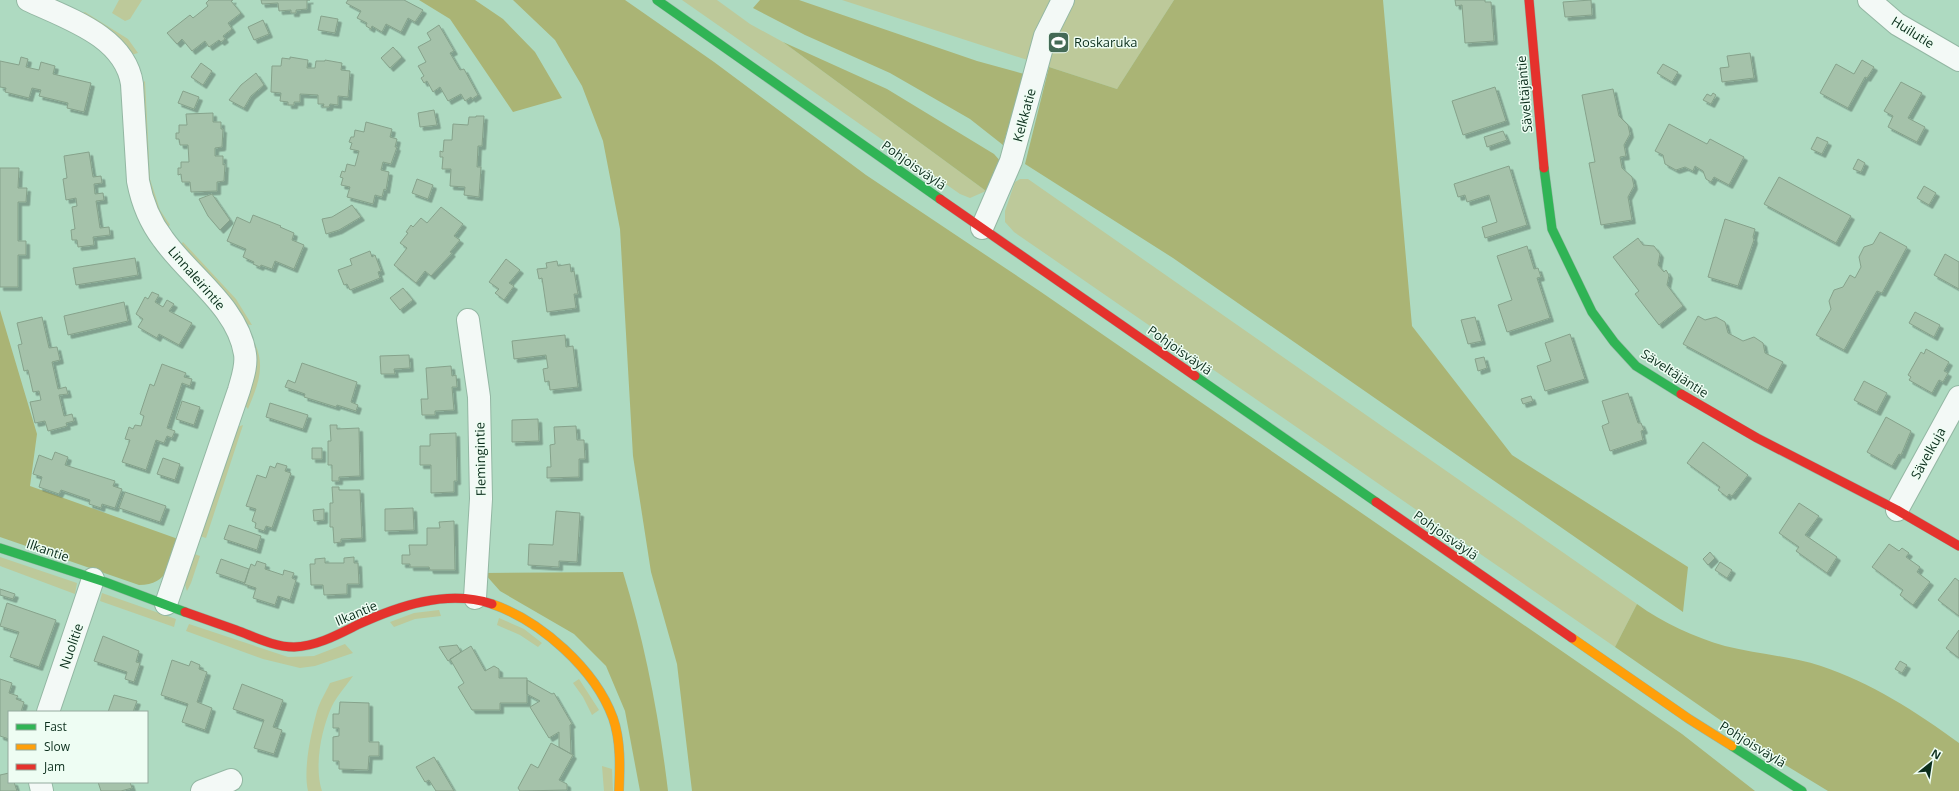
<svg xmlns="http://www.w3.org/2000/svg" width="1959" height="791" viewBox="0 0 1959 791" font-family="'Open Sans',sans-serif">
	<defs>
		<filter id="shadow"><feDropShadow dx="3.5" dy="3.5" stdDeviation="0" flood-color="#0004"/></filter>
	</defs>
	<rect width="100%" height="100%" fill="#aedac1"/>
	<path fill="#bdc99a" d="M119,0h23l-12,19 -5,2 -13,-8z
		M682,0h35l33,24 33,18 203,149 -16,7 -10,-4z
		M842,0h332l-57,89z
		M85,12l43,27 10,14 -7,2 -54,-40z
		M145,81l5,98 10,31 10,15 -5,4 -16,-29 -10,-114z
		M1020,179h8l609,425 -22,43 -601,-415 -9,-10v-11l10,-29z
		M183,242l53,57 16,26 -9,-1 -64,-77z
		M255,344c11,23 2,43 -7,65l-4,-5 5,-54z
		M243,425l-37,113 -9,-3 38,-107z
		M192,553l8,3 -9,27 -4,8c-5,-11 1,-27 5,-38z
		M0,557l77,26 -2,11 -75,-28z
		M102,593l74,26 -2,8 -74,-26z
		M439,610l2,6 -26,3 -21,8 -4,-5 24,-9z
		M499,618l25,11 18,14 -4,4 -18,-12 -23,-10z
		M189,624l99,33 26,-1 31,-12 8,9 -38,13 -15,2 -37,-9 -77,-28z
		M353,676c-7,10 -16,20 -21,30 -11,24 -18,61 -10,85h-14c-5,-22 3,-58 9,-80 3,-10 9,-19 13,-28z
		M579,679l20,31 -7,5 -9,-18 -10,-14z
		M602,766l10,3 1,22h-9z"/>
	<path fill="#aab475" d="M419,0h56l28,19 32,33 27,46 -49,14 -63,-93z
		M513,0h112l89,62 152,113 175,117 641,442 73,57h-1063l-15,-127 -26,-92 -18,-116 -13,-227 -17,-88 -21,-55 -27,-46z
		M760,0h39l178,61 47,13 -21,71 -33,-26 -80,-46 -85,-38 -52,-27z
		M1174,0h209l29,326 100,129 176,112 -5,45 -510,-354 -148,-94 24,-97 68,22z
		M783,42l104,47 107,65 8,9 -16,28z
		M0,310l37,124 -7,52 148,53c-7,23 -9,46 -39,46l-139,-48z
		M623,572c22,72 36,144 45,219h-28l-15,-80 -19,-45 -32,-32 -74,-43 -16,-18z
		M1637,604c26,19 57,33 88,42 32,8 65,10 96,20 49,16 96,46 138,77v48h-131l-46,-28 -167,-116z"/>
	<path fill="#a5c2aa" stroke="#86a28b" filter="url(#shadow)" d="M209,0h24l-2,1 10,12 -13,10 4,6 -9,7 2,3 -4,3 -2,-2 -10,7 -4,-6 -13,10 -10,-12 -5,5 -10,-11 23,-18 3,3 15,-12 -2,-3z
		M261,0h49h-3v9l-11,1v3h-5v-3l-12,1 -1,-8 -16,1z
		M348,0h56l19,10 -8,12 -7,-4 -7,14 -15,-8 -4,8 -10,-6 -1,3 -5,-3 1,-3 -10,-5 4,-7 -15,-8z
		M1455,0h30v2h6l3,39 -29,2 -3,-38 -6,1z
		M1591,0l1,15 -27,2 -2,-15z
		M321,16l17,3 -3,14 -17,-3z
		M263,20l6,14 -15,6 -6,-13z
		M439,25l15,26 -4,2 10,17 4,-1 14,26 -6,4 -1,-2 -6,4 -4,-7 -13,7 -8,-14 -7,5 -6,-11 -3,2 -3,-5 3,-2 -6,-10 8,-4 -8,-15 13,-7 -4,-7z
		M393,47l9,10 -12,11 -9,-10z
		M1750,53l4,25 -32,4 -2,-14 9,-1 -2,-11z
		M21,57l7,2 -2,8 13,3 2,-8 14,4 -2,8 38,9 -7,29 -17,-4 1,-5 -29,-7 2,-6 -9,-2 -3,10 -24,-6 1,-4 -6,-1v-26l19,4z
		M290,57l18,3 -1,8h8l1,-7h9v-1l17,3 -1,7 9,1 -2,26 -10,-1v9l-8,-1 -1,3h-6l1,-3h-6v-9l-18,-1v8h-6v3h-6v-3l-8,-1 1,-8 -10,-1 1,-26h9l1,-8 8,1z
		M1862,60l12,7 -7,11 -2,-1 -17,31 -28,-15 16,-29 18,10z
		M201,63l11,8 -9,14 -12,-8z
		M1663,64l15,8 -6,10 -15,-9z
		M256,73l8,12 -13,11 -7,12 -15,-8 12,-15z
		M1901,82l21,11 -14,25 17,9 -8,15 -29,-15 5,-11 -9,-5z
		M1495,87l11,34 -43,14 -11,-34z
		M1613,89l6,27 9,9 2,9 -6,11 2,11 -6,1 2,11 10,9 2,9 -6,11 4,23 -31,5 -12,-62 6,-1 -13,-67z
		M183,91l16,6 -5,12 -16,-6z
		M1713,93l3,2 -5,9 -8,-4 4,-6 4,2z
		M434,110l3,15 -17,2 -2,-14z
		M213,113v9h8v7h2l-1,18 -7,1v8h8v9l2,-1 -1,17 -7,1v9l-26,1 -1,-10h-8l-1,-8 -3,1v-7h3v-6h8l-1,-17h-8l-1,-6h-3v-6h3v-8h8l-1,-11z
		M476,116h8l-2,30h-4l-1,21h4l-2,30 -15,-2 1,-8 -15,-1 1,-17h-9l1,-12h-3v-6l3,1 1,-12h8l1,-16 15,1 1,-8h7z
		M366,122l26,7 -2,8 7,2 -2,8h2l-6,17 -8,-2 -2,8 8,2 -3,18 -2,-1 -2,8 -7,-2 -2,9 -26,-7 3,-10 -9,-2 2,-7 -3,-1 2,-6 3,1 2,-8 8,2 4,-15 -9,-2 2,-6 -3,-1 2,-5h3l1,-7 9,2z
		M1669,124l38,20 3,-5 34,18 -15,28 -15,-8 -3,5 -5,-3 -3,-8 -8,-5 -2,5 -8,-4 -9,3 -11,-6 -2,-9 -8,-4z
		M1503,131l4,9 -20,7 -3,-10z
		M1817,137l11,5 -6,12 -11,-5z
		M89,152l4,25 8,-1 1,7 -8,1 1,10 8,-1 1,7 -8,1 4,27 9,-1 1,8 -17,2 1,8 -16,2 -1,-7h-5l-1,-10 4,-1 -3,-22 5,-1 -1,-8 -10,2 -3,-21 4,-1 -3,-22z
		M1858,159l7,4 -4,9 -8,-3z
		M1509,166l18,59 -42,13 -3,-11 15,-5 -8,-27 -22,7 -2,-7 -7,2 -4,-13z
		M0,168h19l-1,20h9l-1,14h-8v39h8v14h-8v32h-18z
		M1779,177l72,39 -15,27 -72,-39z
		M417,179l16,6 -5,14 -16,-6z
		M1924,186l12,7 -7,12 -12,-7z
		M212,194l18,26 -10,10 -12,-14 -9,-17z
		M352,205l9,12 -22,13 -13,4 -4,-15 10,-2z
		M441,207l22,17 -9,12 6,4 -10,12 2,1 -21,23 -6,-5 -9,12 -22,-18 13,-17 -7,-5 8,-10 -2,-1 5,-7 2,2 8,-9 6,5z
		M253,215l28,11 -1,1 14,6 -2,7 12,5 -10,24 -19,-8 -3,8 -11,-4 -1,2 -7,-3 1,-2 -11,-5 3,-8 -19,-8 10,-24 13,6z
		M1725,219l30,10 -2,8 1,3 -16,46 -30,-9z
		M1880,232l27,15 -25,46 -5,-2 -33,59 -28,-15 15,-26 -2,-8 5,-11 9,-3 7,-12 5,3 6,-11 -2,-10 5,-10 9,-3z
		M1638,238l5,7 11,1 6,8 -2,11 6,7 2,-2 3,5 -2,10 16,21 -24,19 -24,-31 4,-3 -26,-34z
		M1527,246l7,23 4,-1 3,9 -4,1 13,40 -43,14 -9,-27 14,-5 -15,-44z
		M370,251l2,6 3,-2 6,16 -3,1 2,6 -30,12 -3,-6 -3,1 -6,-15 14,-5 -2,-6z
		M1945,254l14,8v27l-25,-14z
		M135,258l3,17 -62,10 -3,-17z
		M506,259l14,11 -11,13 5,3 -10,14 -9,-7 4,-4 -10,-7z
		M557,261l1,5 12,-2 1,8 3,-1 4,23h-4l2,14 -29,4 -5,-34 -3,1 -2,-10 10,-1 -1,-5z
		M403,288l10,12 -13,10 -10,-12z
		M152,292l7,3 -4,7 8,5 4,-7 7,4 -5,7 23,12 -13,22 -20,-11 -2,4 -19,-11 5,-8 -7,-5 9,-17 3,2z
		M124,302l4,19 -60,14 -4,-19z
		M1915,312l25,13 -6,12 -25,-14z
		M1698,316l7,4 11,-3 9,5 3,11 15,8 11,-4 9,6 2,10 18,9 -15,28 -85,-46z
		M42,317l7,31 8,-1 3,13 -8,2 6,27 8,-2 2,7 -9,1 5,21 8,-2 2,7 -8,2 1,3 -19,5 -3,-10 -10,2 -5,-21 11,-2 -2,-9 -6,1 -5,-22 -4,1 -6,-26 4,-1 -5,-21z
		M1475,317l7,24 -14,3 -7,-24z
		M1570,334l15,45 -40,12 -8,-25 14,-5 -6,-18z
		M565,335l1,12 7,-1 5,41 -28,3 -1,-9 -4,1 -2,-13 5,-1 -2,-13 -32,4 -2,-18z
		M1926,349l23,13 -5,9 4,2 -5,9 -4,-2 -7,13 -23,-13 2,-3 -3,-2 13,-23 3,2z
		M409,355l1,13 -16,1 1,5h-14l-1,-18z
		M1484,357l3,11 -9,3 -3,-12z
		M302,363l55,19 -6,20 7,3 -2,6 -19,-6 -1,2 -32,-10 1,-3 -20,-7 3,-7 7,3z
		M162,364l24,9 -2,4 8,2 -2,7 -8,-3 -15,45 8,3 -3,7 -5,-2 -3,7 -8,-3 -10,30 -24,-8 8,-22 -5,-1 4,-12 4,2 2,-4 6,1 3,-10 -4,-2 10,-30 4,2z
		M451,366l1,10 4,-1 1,12h-5l2,23 -19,1v4h-13l-1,-16h7l-2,-31z
		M1864,381l23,12 -10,19 -23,-12z
		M1628,393l10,30h3l3,7 -3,1 2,9 -33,11 -8,-25 7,-3 -7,-22z
		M1531,396l2,5 -10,3 -2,-5z
		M182,401l18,6 -6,18 -18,-6z
		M270,403l38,12 -5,14 -37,-12z
		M1886,417l25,14 -10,24 -2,-1 -7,12 -25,-14z
		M538,419l1,22 -27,1v-22z
		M330,425h7v4l22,-1 1,48 -21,1v4h-7v-16h-4v-24h3z
		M576,426l1,14h7l1,19h-6v18l-32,1v-11h4l-1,-22 5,-1 -1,-17z
		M456,433l1,48h-3v11l-23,1v-28h-11v-19h10v-12z
		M1703,442l45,33 -16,21 -3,-2 -2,3 -9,-7 2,-3 -33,-24z
		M312,448h10v11h-10z
		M55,452l13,5 -3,8 50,16 -2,5 9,3 -7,19 -13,-4 -1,4 -12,-4 1,-4 -29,-10 -2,4 -20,-7 3,-10 -9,-3 6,-19 13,5z
		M163,458l17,6 -5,16 -18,-6z
		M277,463l10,3 -2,5 6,2 -19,55 -6,-2 -2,5 -9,-3 1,-5 -4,-2 4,-12 -10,-3 11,-31 9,3 4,-12 5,2z
		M332,487h7v3h21l2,48 -21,1v3l-7,1 -1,-16h-3v-24h3z
		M125,492l41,14 -6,16 -41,-14z
		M1799,503l20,13 -14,19 32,22 -10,16 -31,-22 3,-4 -20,-14z
		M413,508l1,22 -29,1v-22z
		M324,509v11l-10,1 -1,-11z
		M556,511l24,2 -3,49 -18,-1v6l-31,-2 1,-21 24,1z
		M454,521l1,49h-25l-1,-3h-19v-3h-8v-9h8l-1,-10h18v-17h13l-1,-6z
		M229,525l32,11 -4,14 -33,-11z
		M1889,544l10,7 3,-3 7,5 -3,4 14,10 -3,5 13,10 -17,23 -13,-10 3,-5 -31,-23z
		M1710,552l5,6 -7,7 -5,-6z
		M354,557v6h4l1,21h-12v10l-23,1 -1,-10h-12l-1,-21h5v-5l10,-1v5h19v-5z
		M221,559l28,10 -4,14 -29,-10z
		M257,561l9,3 -1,5 18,6 1,-5 10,3 -2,5 4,2 -6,20 -12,-4 -3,9 -22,-7 3,-10 -12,-4 7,-20 4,2z
		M1720,562l12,8 -5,8 -12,-8z
		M1955,578l4,3v35l-21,-16z
		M0,589l15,5 -2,5 -13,-4z
		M7,603l49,17 -17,47 -29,-10 9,-25 -19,-6z
		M1959,630v28l-13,-10z
		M103,636l36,15 -3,11 4,1 -6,19 -9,-3 2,-7 -33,-11z
		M457,645l4,7 -13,9 -9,-14z
		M471,646l14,25 9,-5 5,3v9h28v25h-27v7h-28l-14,-23 6,-4 -14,-24z
		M172,660l17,6 2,-5 9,4 -1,4 8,3 -10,30 15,6 -7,22 -23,-8 6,-18 -27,-9z
		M1900,661l7,4 -5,8 -7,-4z
		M0,679l12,4 -3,10 9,3 -2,3 8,3 -3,10h-12v27l-9,-3z
		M527,680l25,14 2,-1 18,31 -2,1 1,29 -12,-7v-15l-10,6 -19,-31 10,-6 -13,-7z
		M242,684l41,16 -10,27 9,3 -8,24 -20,-6 10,-28 -31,-11z
		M114,695l23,6 -4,11h-25z
		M340,702l29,1v39h10v14h-10l-1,14 -29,-1v-8h-6v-24l6,-1v-8h-6v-14h6z
		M551,743l22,12 -14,25 8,4v6l-47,1 -2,-3 13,-24 7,4z
		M434,757l20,34h-18l-7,-11 -4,2 -9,-15z
		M9,773v9h5l3,9h-17v-16z
		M98,782h32l2,6 -11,3h-20z"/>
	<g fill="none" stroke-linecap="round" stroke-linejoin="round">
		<defs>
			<path id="street" d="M28,0c38,18 97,36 104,84l6,97c4,21 12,41 25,58 26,37 75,68 82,115 2,12 -3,25 -6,36l-73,214
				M1869,0l28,24 62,36
				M982,228l29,-67 34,-125 18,-36
				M468,320l11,77 2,102 -6,99
				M1897,510l62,-113
				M48,712l45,-133
				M40,782l2,9
				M202,791l29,-11"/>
			<path id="fast" d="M657,0l283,199
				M1544,168l8,61 40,83 22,30 22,24 45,28
				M1195,376l181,126
				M0,548l105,34 80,30
				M1732,746l70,45"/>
			<path id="slow" d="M492,604c49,17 103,65 121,114 8,23 7,49 6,73
				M1572,638l117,81 43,27"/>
			<path id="jam" d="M1529,0l15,168
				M940,199l255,177
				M1681,394l76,44 140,72 62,36
				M1376,502l196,136
				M185,612c17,6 34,12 51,18 19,7 38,17 58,17 23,-1 43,-12 63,-22 41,-19 90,-36 135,-21"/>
		</defs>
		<use href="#street" stroke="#93b7a3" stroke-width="24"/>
		<use href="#fast" stroke="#93b7a3" stroke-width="10"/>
		<use href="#slow" stroke="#93b7a3" stroke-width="10"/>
		<use href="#jam" stroke="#93b7a3" stroke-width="10"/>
		<use href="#street" stroke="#f3f9f6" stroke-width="22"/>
		<use href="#fast" stroke="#30b455" stroke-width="9"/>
		<use href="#slow" stroke="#ff9f0a" stroke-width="9"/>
		<use href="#jam" stroke="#e5322d" stroke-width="9"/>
	</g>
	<defs>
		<symbol id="stadium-square" viewBox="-11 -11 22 22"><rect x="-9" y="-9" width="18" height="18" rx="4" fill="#446a56" stroke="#eefdf3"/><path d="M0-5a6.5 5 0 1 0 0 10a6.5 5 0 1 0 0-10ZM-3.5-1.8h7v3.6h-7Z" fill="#fff"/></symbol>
	</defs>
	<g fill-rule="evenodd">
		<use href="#stadium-square" x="1046" y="30" width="25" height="25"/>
	</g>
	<g text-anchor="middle" stroke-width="3" stroke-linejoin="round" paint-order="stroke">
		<g font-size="13" fill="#0b2e1c" stroke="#eefdf3">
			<text transform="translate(1913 32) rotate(32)" y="5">Huilutie</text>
			<text transform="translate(1524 94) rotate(-95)" y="5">Säveltäjäntie</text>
			<text transform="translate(1024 115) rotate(-75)" y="5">Kelkkatie</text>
			<text transform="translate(914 165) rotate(35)" y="5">Pohjoisväylä</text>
			<text transform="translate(197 278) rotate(49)" y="5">Linnaleirintie</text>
			<text transform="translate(1180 350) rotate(35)" y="5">Pohjoisväylä</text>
			<text transform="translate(1675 373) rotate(33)" y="5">Säveltäjäntie</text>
			<text transform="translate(1928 453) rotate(-61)" y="5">Sävelkuja</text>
			<text transform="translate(480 459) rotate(-91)" y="5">Flemingintie</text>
			<text transform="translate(1446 535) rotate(35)" y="5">Pohjoisväylä</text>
			<text transform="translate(48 550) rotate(19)" y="5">Ilkantie</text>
			<text transform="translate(356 613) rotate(-23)" y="5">Ilkantie</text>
			<text transform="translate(71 646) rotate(-71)" y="5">Nuolitie</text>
			<text transform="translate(1753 744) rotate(32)" y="5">Pohjoisväylä</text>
		</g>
		<g font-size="13" fill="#0b2e1c" stroke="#eefdf3" text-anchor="start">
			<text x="1074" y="47">Roskaruka</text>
		</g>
	</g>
	<rect x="8" y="711" width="140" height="72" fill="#eefdf3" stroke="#93aa9d"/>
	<rect x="16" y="724" width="20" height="6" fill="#30b455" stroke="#93aa9d"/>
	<text x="44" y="731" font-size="12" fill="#0b2e1c">Fast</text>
	<rect x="16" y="744" width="20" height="6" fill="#ff9f0a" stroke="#93aa9d"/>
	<text x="44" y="751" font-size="12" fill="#0b2e1c">Slow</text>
	<rect x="16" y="764" width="20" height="6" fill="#e5322d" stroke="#93aa9d"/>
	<text x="44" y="771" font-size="12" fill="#0b2e1c">Jam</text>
	<g transform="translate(1931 763) rotate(30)" stroke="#eefdf3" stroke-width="3" paint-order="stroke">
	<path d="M0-3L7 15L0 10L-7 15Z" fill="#0b2e1c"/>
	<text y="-6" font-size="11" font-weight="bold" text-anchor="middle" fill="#0b2e1c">N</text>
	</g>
</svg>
